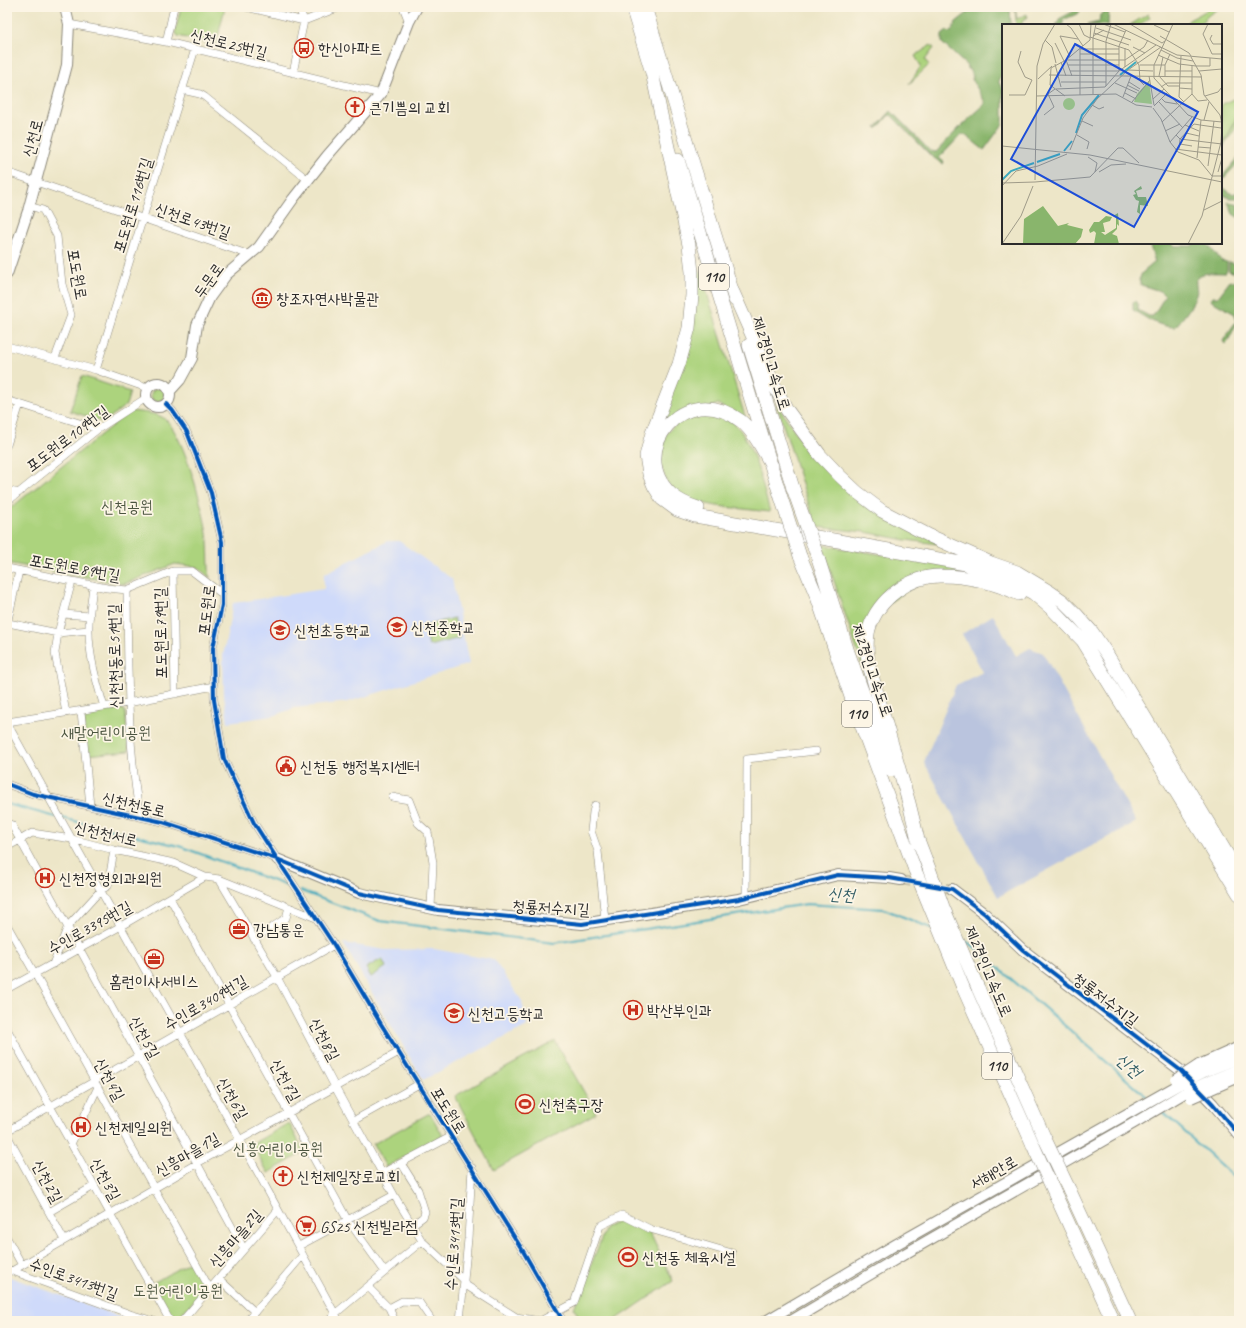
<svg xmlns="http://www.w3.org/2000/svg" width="1246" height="1328" viewBox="0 0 1246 1328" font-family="Caveat,'Poor Story',sans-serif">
	<rect width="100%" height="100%" fill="#fcf5e5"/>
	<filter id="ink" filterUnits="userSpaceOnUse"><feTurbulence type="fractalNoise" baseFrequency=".025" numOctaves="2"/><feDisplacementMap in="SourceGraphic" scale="8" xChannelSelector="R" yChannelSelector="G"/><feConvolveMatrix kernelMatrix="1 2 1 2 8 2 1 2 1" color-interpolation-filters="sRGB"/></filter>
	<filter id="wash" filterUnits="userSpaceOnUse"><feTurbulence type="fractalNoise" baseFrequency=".012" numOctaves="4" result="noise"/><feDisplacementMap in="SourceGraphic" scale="16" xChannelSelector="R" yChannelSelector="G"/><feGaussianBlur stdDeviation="0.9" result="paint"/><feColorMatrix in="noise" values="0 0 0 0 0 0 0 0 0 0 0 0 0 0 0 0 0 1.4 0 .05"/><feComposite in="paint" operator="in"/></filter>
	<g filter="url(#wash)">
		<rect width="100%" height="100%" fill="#ede6c8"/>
		<path fill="#cfdafa" d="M388,541h11l53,38 17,85 -121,38 -53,6 -22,8 -45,6 -4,-27 -1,-39 10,-53 91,-14v-15z
			M343,943l42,7 49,-1 60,11 28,41 5,25 -104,54z
			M7,1276l114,41 1,4h-115z"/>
		<path fill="#bac4de" d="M993,615l23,41 14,-8 13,5 93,169 -138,75 -74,-135 32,-77 27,-13 -21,-38z"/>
		<path fill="#acd37d" stroke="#6c7f54" d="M181,7h44l-9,38 -38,-9 -3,-4z
			M1015,7l2,12 10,-5v3l-4,3 -2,5h-5z
			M1221,7l-11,7 -12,11h-13l4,-5 22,-12z
			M1148,14l2,3 -10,8h-10z
			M931,45l3,3 -9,12 4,5 -20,19 12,-18 -6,-10z
			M1237,97l2,1v13l-12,27 -6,5v-38z
			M1236,120l1,6 -16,24v-5l5,-5z
			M700,270l47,153 -29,-19 -57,23 36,-156z
			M82,376l48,16 -4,13 -22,17 -34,-11z
			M151 395a7 7 0 1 1 14 0a7 7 0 1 1-14 0Z
			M776,403l26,39 24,28 113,74 -33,-4 -41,-8 -49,-5z
			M130,411c10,1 28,2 35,8 19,15 41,98 43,122 1,13 0,25 2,37l-12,-11 -23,-3 -51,20 -117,-21v-52z
			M693,414c8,0 20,-2 28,1 30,9 41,70 49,97l-53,-6 -25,-5 -15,-7 -10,-11 -7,-19 6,-30 11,-11z
			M822,545l144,23 30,10 -60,-6 -65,42v78z
			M454,618l6,20 -31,8 -5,-20z
			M122,709l3,2 4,40 -42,4 -4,-41 2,-2z
			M382,959l4,8 -15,10 -5,-9z
			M555,1041l41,72 -102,57 -39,-74z
			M430,1113l13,23 -57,31 -13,-23z
			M289,1123l15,29 -36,21 -16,-29z
			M625,1219l19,8 6,6 23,48 -59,40h-33l-7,-13 32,-81z
			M191,1261l14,22 -1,7 -28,30 -5,-3 -18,-34z"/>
		<path fill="#89b56c" stroke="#5a704c" d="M975,7h35l1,18h-8v50l-4,4v4l4,6v35l-19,26 -19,-15h-4l-22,23 5,4 -1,2 -12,-8 -40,-41 -3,1 -10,12h-2l15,-17 39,40 6,1 25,-26 22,-20 2,-4 -13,-23 1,-3 -7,-11 -24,-22v-8l5,-4 4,1 5,-10z
			M1109,8l-1,17h-21l12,-3 1,-7z
			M1078,9l2,1 -1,3 -16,7v5h-8l3,-2 1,-4z
			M1239,157v5l-18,19v-3z
			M1221,186l11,8 7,-2v6h-9l-9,-4z
			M1228,202l11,3v13l-6,-4z
			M1155,243h16l4,3h17l2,-3h12l16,18 5,1v8l-2,3c-7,0 -27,-2 -29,7 -1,5 2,10 0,15 -4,12 -13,23 -21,32 -16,0 -29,-9 -42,-17v-7l2,-2 3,3v6l11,6h4l12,-20 -5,-5 -19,-6 -2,-5 3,-7 13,-11 -5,-16z
			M1229,262l10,3v5l-3,3 -7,-2z
			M1230,281h9v38l-11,22 -3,3 -2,-3 13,-20 -1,-7 -25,-14 2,-3h6z"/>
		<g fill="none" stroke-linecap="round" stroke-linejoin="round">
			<path stroke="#3eaabe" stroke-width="2" d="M7,804l49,13
				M62,818l117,28 114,42
				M301,891l79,30 174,22 253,-39 77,5 49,20
				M963,941l8,3 177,154
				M1162,1111l77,71"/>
		</g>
	</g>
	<g filter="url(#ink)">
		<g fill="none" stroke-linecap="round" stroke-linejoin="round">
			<path stroke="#c6c1a9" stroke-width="10" stroke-dasharray="10 5" stroke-linecap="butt" d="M901,880l51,9"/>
			<defs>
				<path id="street" d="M246,7l58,14 36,-14
					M403,7l6,15
					M69,24l102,19 210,51
					M166,42l8,-35
					M293,73l11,-52 -5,-14
					M182,90l18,4 5,3 103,83
					M7,172l243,83
					M29,206l14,4 14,26 5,48 9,31 -16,43
					M7,346l89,24 51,18
					M96,370l99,-321
					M7,400l91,29
					M166,404l6,6 15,22 24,61 11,49v63l-9,43 1,52 10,59 30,64 27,42 53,80 47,79 142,227 40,70
					M7,445l13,-41
					M7,490l11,3
					M7,502l91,-73 48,-31
					M7,568l100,20 20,2 46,-19h19l30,23
					M173,571l2,123
					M93,585c-1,13 -4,27 -4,40 -1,28 7,55 15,82
					M127,590c1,76 0,152 13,227
					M63,614l27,2
					M8,623l50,10 31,-3
					M7,624l12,-53
					M81,711l9,95
					M66,713l-11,-60 3,-20 14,-52
					M7,722l121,-19 86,-17
					M7,723l233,417 99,181
					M7,784l26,10 130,28 114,37
					M392,797l17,3 9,23 10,9 5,31 -2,45
					M595,805l-2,7 -2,19 7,20 7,69
					M7,823l5,2 8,15 12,-7 40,6 42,11 60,13 31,14 14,2 58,98 58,110 59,108 28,46 42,39
					M7,847l13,-7 224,409
					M219,879l97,39
					M746,897l1,-138 69,-8
					M170,898l177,321 38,53
					M7,925l28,49 175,315
					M254,939l32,-21 3,-11
					M53,964l15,-38 33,-36 7,-4 6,-36
					M7,989l114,-63 84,-49
					M7,1029l163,292
					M353,1121l66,-37
					M7,1131l327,-186
					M7,1135l57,105
					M71,1144l27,-57
					M401,1163l17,27 7,22 -2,5 -11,8
					M382,1173l70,-37
					M49,1212l45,-26
					M7,1238l15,27
					M299,1246l95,-51
					M7,1269l123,45 24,7
					M12,1271l189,-110 198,-109
					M219,1279l36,33
					M464,1284l52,33 24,4
					M368,1287l21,21 13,-7 17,1 13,19
					M574,1303l26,-77 22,-11 28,14 82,24
					M389,1308l6,13
					M126,1321l4,-7
					M182,1321l96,-111
					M247,1321l56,-66
					M329,1321l7,-8 86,-72
					M460,1321l8,-82 4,-71"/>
				<path id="secondary" d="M7,274l21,-63 39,-146 2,-41 -4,-17
					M146 395a12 12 0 1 1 24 0a12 12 0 1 1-24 0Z
					M170,391l10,-11 12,-22 5,-33 13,-28 16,-22 33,-28 34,-48 34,-43 54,-62 28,-72 8,-15
					M277,859l82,34 79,17 144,14 157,-25 99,-24 51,3 12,2
					M952,889l33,25 38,36 157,120 33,34 26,31
					M1199,1065l40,-18
					M1204,1072l35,-14
					M1207,1082l32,-13
					M1209,1090l30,-13
					M766,1321l129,-76 285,-161
					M791,1321l117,-69 226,-129 52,-31"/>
				<path id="highway" d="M632,7l21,69
					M645,7l90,293
					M651,68l38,177 3,27v23l-3,33 -10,36 -27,69 -6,23 3,18 5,12 8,13 15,11 18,6 127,22 144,26 33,11 34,18 20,17 30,31 156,253
					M678,160l99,325
					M733,292l41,93 13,25 33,45 20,21 17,16 25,19 48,25 61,27 26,9 33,20 13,9 13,13 16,18 15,22 132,220
					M749,345l44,143
					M698,508c-10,-3 -19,-7 -27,-14 -45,-41 12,-117 70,-73 14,12 22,29 31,45
					M800,556l17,41 34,100 64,173
					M818,558l30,94 43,118
					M917,837l13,34
					M919,844l-10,-41 -41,-141c-1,-11 -2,-22 1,-33 9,-30 41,-54 73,-53 26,0 53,7 77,18
					M962,985l71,160
					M978,988l67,151
					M1069,1189l61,132
					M1056,1196l57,125"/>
			</defs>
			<use href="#street" stroke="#8c887a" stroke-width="8"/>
			<use href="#secondary" stroke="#8c887a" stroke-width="12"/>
			<use href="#highway" stroke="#8c887a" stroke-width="14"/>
			<use href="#street" stroke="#fff" stroke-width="7"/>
			<use href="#secondary" stroke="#fff" stroke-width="10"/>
			<use href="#highway" stroke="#fff" stroke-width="13"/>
			<defs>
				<path id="street-bridge" d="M540,1321l34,-18"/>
				<path id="secondary-bridge" d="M1176,1080l23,-15
					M1180,1084l24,-12
					M1186,1092l21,-10
					M1191,1098l18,-8"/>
				<path id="highway-bridge" d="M777,485l23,71
					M793,488l25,70
					M915,870l47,115
					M930,871l13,36 35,81
					M1045,1139l24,50
					M1033,1145l23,51"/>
			</defs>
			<use href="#street-bridge" stroke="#8c887a" stroke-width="8" stroke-linecap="butt"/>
			<use href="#secondary-bridge" stroke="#8c887a" stroke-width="12" stroke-linecap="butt"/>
			<use href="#highway-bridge" stroke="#8c887a" stroke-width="14" stroke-linecap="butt"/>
			<use href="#street-bridge" stroke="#fff" stroke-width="7"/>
			<use href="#secondary-bridge" stroke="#fff" stroke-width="10"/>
			<use href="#highway-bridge" stroke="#fff" stroke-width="13"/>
			<defs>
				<path id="cycleway" d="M166,404l6,6 15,22 24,61 11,49v63l-9,43 1,52 10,59 30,64 27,42 53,80 47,79 142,227 40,70
					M7,784l26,10 130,28 114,37 82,34 79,17 144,14 157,-25 99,-24 51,3 63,11 33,25 38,36 157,120 33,34 26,31"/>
			</defs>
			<use href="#cycleway" stroke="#fcf5e5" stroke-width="6"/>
			<use href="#cycleway" stroke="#0057b8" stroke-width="4"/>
		</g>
	</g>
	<defs>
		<symbol id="bus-ring" viewBox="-11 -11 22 22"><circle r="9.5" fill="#fcf5e5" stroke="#c8321e" stroke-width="1.5"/><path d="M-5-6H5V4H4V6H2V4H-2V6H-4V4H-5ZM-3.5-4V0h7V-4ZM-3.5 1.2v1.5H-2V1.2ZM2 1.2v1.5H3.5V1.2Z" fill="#c8321e"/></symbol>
		<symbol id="church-ring" viewBox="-11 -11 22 22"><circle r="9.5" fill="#fcf5e5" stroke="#c8321e" stroke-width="1.5"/><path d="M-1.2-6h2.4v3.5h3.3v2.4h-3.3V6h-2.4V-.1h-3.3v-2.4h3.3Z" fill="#c8321e"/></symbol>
		<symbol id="museum-ring" viewBox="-11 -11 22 22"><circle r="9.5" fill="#fcf5e5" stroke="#c8321e" stroke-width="1.5"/><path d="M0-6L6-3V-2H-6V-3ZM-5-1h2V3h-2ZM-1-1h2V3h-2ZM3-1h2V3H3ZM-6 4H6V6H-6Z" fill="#c8321e"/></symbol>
		<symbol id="school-ring" viewBox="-11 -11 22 22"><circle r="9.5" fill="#fcf5e5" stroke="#c8321e" stroke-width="1.5"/><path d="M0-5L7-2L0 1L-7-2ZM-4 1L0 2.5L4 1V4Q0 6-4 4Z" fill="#c8321e"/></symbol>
		<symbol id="civic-ring" viewBox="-11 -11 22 22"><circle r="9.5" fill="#fcf5e5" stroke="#c8321e" stroke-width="1.5"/><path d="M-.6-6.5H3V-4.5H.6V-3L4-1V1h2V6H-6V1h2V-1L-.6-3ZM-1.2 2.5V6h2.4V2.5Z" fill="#c8321e"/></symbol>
		<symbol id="hospital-ring" viewBox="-11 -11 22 22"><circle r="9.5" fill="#fcf5e5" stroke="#c8321e" stroke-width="1.5"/><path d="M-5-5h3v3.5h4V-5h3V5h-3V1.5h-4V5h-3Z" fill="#c8321e"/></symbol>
		<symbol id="office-ring" viewBox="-11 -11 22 22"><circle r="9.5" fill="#fcf5e5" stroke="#c8321e" stroke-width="1.5"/><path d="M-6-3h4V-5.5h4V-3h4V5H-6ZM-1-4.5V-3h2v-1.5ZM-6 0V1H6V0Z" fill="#c8321e"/></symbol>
		<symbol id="stadium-ring" viewBox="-11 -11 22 22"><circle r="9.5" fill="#fcf5e5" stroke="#c8321e" stroke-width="1.5"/><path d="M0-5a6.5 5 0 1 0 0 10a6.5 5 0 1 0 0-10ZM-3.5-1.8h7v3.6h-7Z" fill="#c8321e"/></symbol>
		<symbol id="supermarket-ring" viewBox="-11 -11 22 22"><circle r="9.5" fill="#fcf5e5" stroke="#c8321e" stroke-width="1.5"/><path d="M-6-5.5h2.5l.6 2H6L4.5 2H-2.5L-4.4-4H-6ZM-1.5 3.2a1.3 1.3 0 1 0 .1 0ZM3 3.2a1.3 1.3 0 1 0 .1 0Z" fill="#c8321e"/></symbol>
	</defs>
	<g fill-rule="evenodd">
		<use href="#bus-ring" x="293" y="37" width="22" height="22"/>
		<use href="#church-ring" x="344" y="96" width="22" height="22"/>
		<use href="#museum-ring" x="251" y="287" width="22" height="22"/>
		<use href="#school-ring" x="386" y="616" width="22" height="22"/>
		<use href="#school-ring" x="269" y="619" width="22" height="22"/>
		<use href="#civic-ring" x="275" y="755" width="22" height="22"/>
		<use href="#hospital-ring" x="34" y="867" width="22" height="22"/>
		<use href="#office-ring" x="228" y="918" width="22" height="22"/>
		<use href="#office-ring" x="143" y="948" width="22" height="22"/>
		<use href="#hospital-ring" x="622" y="999" width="22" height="22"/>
		<use href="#school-ring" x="443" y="1002" width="22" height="22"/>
		<use href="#stadium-ring" x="514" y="1093" width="22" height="22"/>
		<use href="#hospital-ring" x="70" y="1116" width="22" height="22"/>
		<use href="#church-ring" x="272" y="1165" width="22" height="22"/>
		<use href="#supermarket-ring" x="295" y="1215" width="22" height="22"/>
		<use href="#stadium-ring" x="617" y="1246" width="22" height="22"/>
	</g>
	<g text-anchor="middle" stroke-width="3.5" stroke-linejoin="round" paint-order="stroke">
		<g fill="#fcf5e5" stroke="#6a6863" stroke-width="1">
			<rect x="699" y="264" width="30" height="26" rx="3"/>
			<rect x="842" y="701" width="30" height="26" rx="3"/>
			<rect x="982" y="1053" width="30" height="26" rx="3"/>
		</g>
		<g font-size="15" font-weight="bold" fill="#2b2b2b">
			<text x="714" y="282">110</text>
			<text x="857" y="719">110</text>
			<text x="997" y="1071">110</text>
		</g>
		<g font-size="16" fill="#2b2b2b" stroke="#fcf5e5">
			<text transform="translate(229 43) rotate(14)" y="6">신천로25번길</text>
			<text transform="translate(32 138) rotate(-75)" y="6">신천로</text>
			<text transform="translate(132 205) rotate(-73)" y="6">포도원로116번길</text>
			<text transform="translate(193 220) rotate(19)" y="6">신천로43번길</text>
			<text transform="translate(78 274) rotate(80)" y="6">포도원로</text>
			<text transform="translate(208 280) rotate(-54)" y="6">두문로</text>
			<text transform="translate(772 363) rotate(73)" y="6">제2경인고속도로</text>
			<text transform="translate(67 438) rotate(-37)" y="6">포도원로109번길</text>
			<text transform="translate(75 567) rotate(10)" y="6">포도원로89번길</text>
			<text transform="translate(206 610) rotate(-83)" y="6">포도원로</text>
			<text transform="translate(160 633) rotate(-91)" y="6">포도원로79번길</text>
			<text transform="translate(114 656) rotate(-91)" y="6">신천천동로51번길</text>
			<text transform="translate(873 670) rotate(71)" y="6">제2경인고속도로</text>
			<text transform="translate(134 804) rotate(13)" y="6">신천천동로</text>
			<text transform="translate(106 833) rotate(13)" y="6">신천천서로</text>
			<text transform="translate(551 907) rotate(3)" y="6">청룡저수지길</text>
			<text transform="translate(89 927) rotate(-29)" y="6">수인로3395번길</text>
			<text transform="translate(989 971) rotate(67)" y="6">제2경인고속도로</text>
			<text transform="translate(1106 999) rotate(37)" y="6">청룡저수지길</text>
			<text transform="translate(205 1002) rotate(-30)" y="6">수인로3409번길</text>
			<text transform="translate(145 1037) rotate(61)" y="6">신천5길</text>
			<text transform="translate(325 1039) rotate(62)" y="6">신천8길</text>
			<text transform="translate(110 1079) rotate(61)" y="6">신천4길</text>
			<text transform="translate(286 1080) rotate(61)" y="6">신천7길</text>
			<text transform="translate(233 1098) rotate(60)" y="6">신천6길</text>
			<text transform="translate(449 1110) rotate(58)" y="6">포도원로</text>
			<text transform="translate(187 1154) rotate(-30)" y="6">신흥마을1길</text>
			<text transform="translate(993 1172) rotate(-30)" y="6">서해안로</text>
			<text transform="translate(106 1179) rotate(61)" y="6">신천3길</text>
			<text transform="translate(48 1181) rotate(62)" y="6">신천2길</text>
			<text transform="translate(235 1238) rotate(-49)" y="6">신흥마을2길</text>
			<text transform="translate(453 1244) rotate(-86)" y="6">수인로3413번길</text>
			<text transform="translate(74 1278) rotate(20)" y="6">수인로3413번길</text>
		</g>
		<g font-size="16" fill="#2b2b2b" stroke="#fcf5e5" text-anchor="start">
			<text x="318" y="54">한신아파트</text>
			<text x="369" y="113">큰기쁨의 교회</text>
			<text x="276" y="304">창조자연사박물관</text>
			<text x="411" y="633">신천중학교</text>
			<text x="294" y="636">신천초등학교</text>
			<text x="300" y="772">신천동 행정복지센터</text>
			<text x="59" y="884">신천정형외과의원</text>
			<text x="253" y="935">강남통운</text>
			<text x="154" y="987" text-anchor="middle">홈런이사서비스</text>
			<text x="647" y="1016">박산부인과</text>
			<text x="468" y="1019">신천고등학교</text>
			<text x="539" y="1110">신천축구장</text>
			<text x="95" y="1133">신천제일의원</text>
			<text x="297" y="1182">신천제일장로교회</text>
			<text x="320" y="1232">GS25 신천빌라점</text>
			<text x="642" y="1263">신천동 체육시설</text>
		</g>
		<g font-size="16" fill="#4b5540" stroke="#fcf5e5">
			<text x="127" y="512">신천공원</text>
			<text x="106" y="738">새말어린이공원</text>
			<text x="278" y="1154">신흥어린이공원</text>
			<text x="178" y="1296">도원어린이공원</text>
		</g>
		<g font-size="17" font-style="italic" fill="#335e66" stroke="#fcf5e5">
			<text transform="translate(841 894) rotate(4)" y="6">신천</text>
			<text transform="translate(1129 1065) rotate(42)" y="6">신천</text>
		</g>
	</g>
	<g transform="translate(1002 24)">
		<rect width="220" height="220" fill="#ede6c8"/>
		<path d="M147,57l3,23 -18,-2 3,-8zM61 80a6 6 0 1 1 12 0a6 6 0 1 1-12 0Z" fill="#acd37d"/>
		<path d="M139,162l1,3 -6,2 2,6h8l2,9 -8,-1v9l-3,-2 2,-11 -3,-1 -3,-5 3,-1 -2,-3zM41,182l15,20 11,-3 -2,2 16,4 -2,8 -6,7h-52l1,-25zM116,189l1,13 -2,-2v5l-5,5 5,2 2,8h-25l2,-11 -2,-2 -4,2 -1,-3 5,-8h5l7,-6 6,1 -2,4 -7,2 2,9h-4l4,3 11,-7v-12h-3z" fill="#89b56c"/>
		<path fill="none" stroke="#3eaabe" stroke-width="2" d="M118,51l16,-13M74,109l6,-18 17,-20M62,127l8,-10M35,138l23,-8M0,156l9,-9 23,-8"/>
		<path fill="none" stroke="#9f9b89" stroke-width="1" d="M64,0l5,4 12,18M77,0l5,11 6,3M101,0l22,8M111,0l64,31 45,4M128,0l32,19 3,-2M171,0l-19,41v13l34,37 13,5 21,2M206,0l-5,10 9,20h10M152,1l15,7M94,4l35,12M220,6v26M92,9l35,12M210,11l-2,4 3,5h8M91,12l11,-6M158,12l29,17 2,3M88,13l39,13 10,15 1,16 4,4M43,16l7,7 4,16M53,19l9,18M131,23l12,6M78,24v47M123,24v19M78,25h39M159,26l16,8 16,3M78,30h39M156,31l21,9 17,2h14v-8M179,32l-2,41 5,5M68,33l-10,-21 18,3M161,33l-4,19 9,10h11M59,38l5,14M53,40l6,23M66,41h51M138,41h25M126,46l25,1M68,47h49v-25l7,-16M163,47h27M197,47l23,-2M47,51l153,2M70,52l-6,-16h59l19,-13 4,-7M147,52l5,29M163,52v-11l5,-11M36,55l14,-13M59,58h45M127,58l11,7M113,59l22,10M125,61l12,6M104,62v-45l5,-17M159,63l6,-4h25M177,64l13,1M54,65l49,-2 14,-16 37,-26M123,69l11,6M91,70v-56l3,-14M190,70l6,7 9,-1M7,71h16l7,-15 -7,-3 -7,-15 3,-11M34,72l80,-2 20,11 16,2M63,72l-15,-11 1,-17 15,-8 24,-20 1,-16M203,72l13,-4 4,-5M121,73l8,-21M151,75l11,-10M160,75l3,3 12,2M130,78l18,-22M157,78l24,26M90,81l7,4 5,-2M152,82l13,-13M151,84l8,11 9,23 8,10 21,8 13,16h10M42,91l10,-8 -6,-13 7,-5M202,96l5,-18M80,97l11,5M160,98l30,-28v-28M183,101l14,6M198,101l21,3M163,107l15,-7M184,109l13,3M75,111l12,7 -2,7M174,111l4,4 42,5M168,118l22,-25M178,120l12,2M0,122l88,9 132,27M196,123l13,1M173,125l47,6M177,125l1,-10 14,-15 6,1M68,126l13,-32 14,-19 31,-29 33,-23M86,133l9,6 -2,9M195,134l4,-38M206,142l6,-45M97,148l12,-7 15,-1M216,148l4,-14M33,156l2,-114 6,-22 12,-20M33,158l55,-5 28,-29h5l16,15M0,159l33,-1M0,162l14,-15 22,-5 29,-12M202,186l18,-9M0,220l19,-28 12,-30M186,220l14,-28 19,-74 1,-18 -2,-9 -16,-20 -3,-20 -10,-18"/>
		<path fill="#1d4ed8" fill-opacity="0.15" stroke="#1d4ed8" stroke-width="2" d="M73,20l123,68 -64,115 -123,-68z"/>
		<rect width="220" height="220" fill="none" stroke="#2b2b2b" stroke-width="2"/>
	</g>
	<rect width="1246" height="1328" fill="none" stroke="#fcf5e5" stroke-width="24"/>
</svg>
